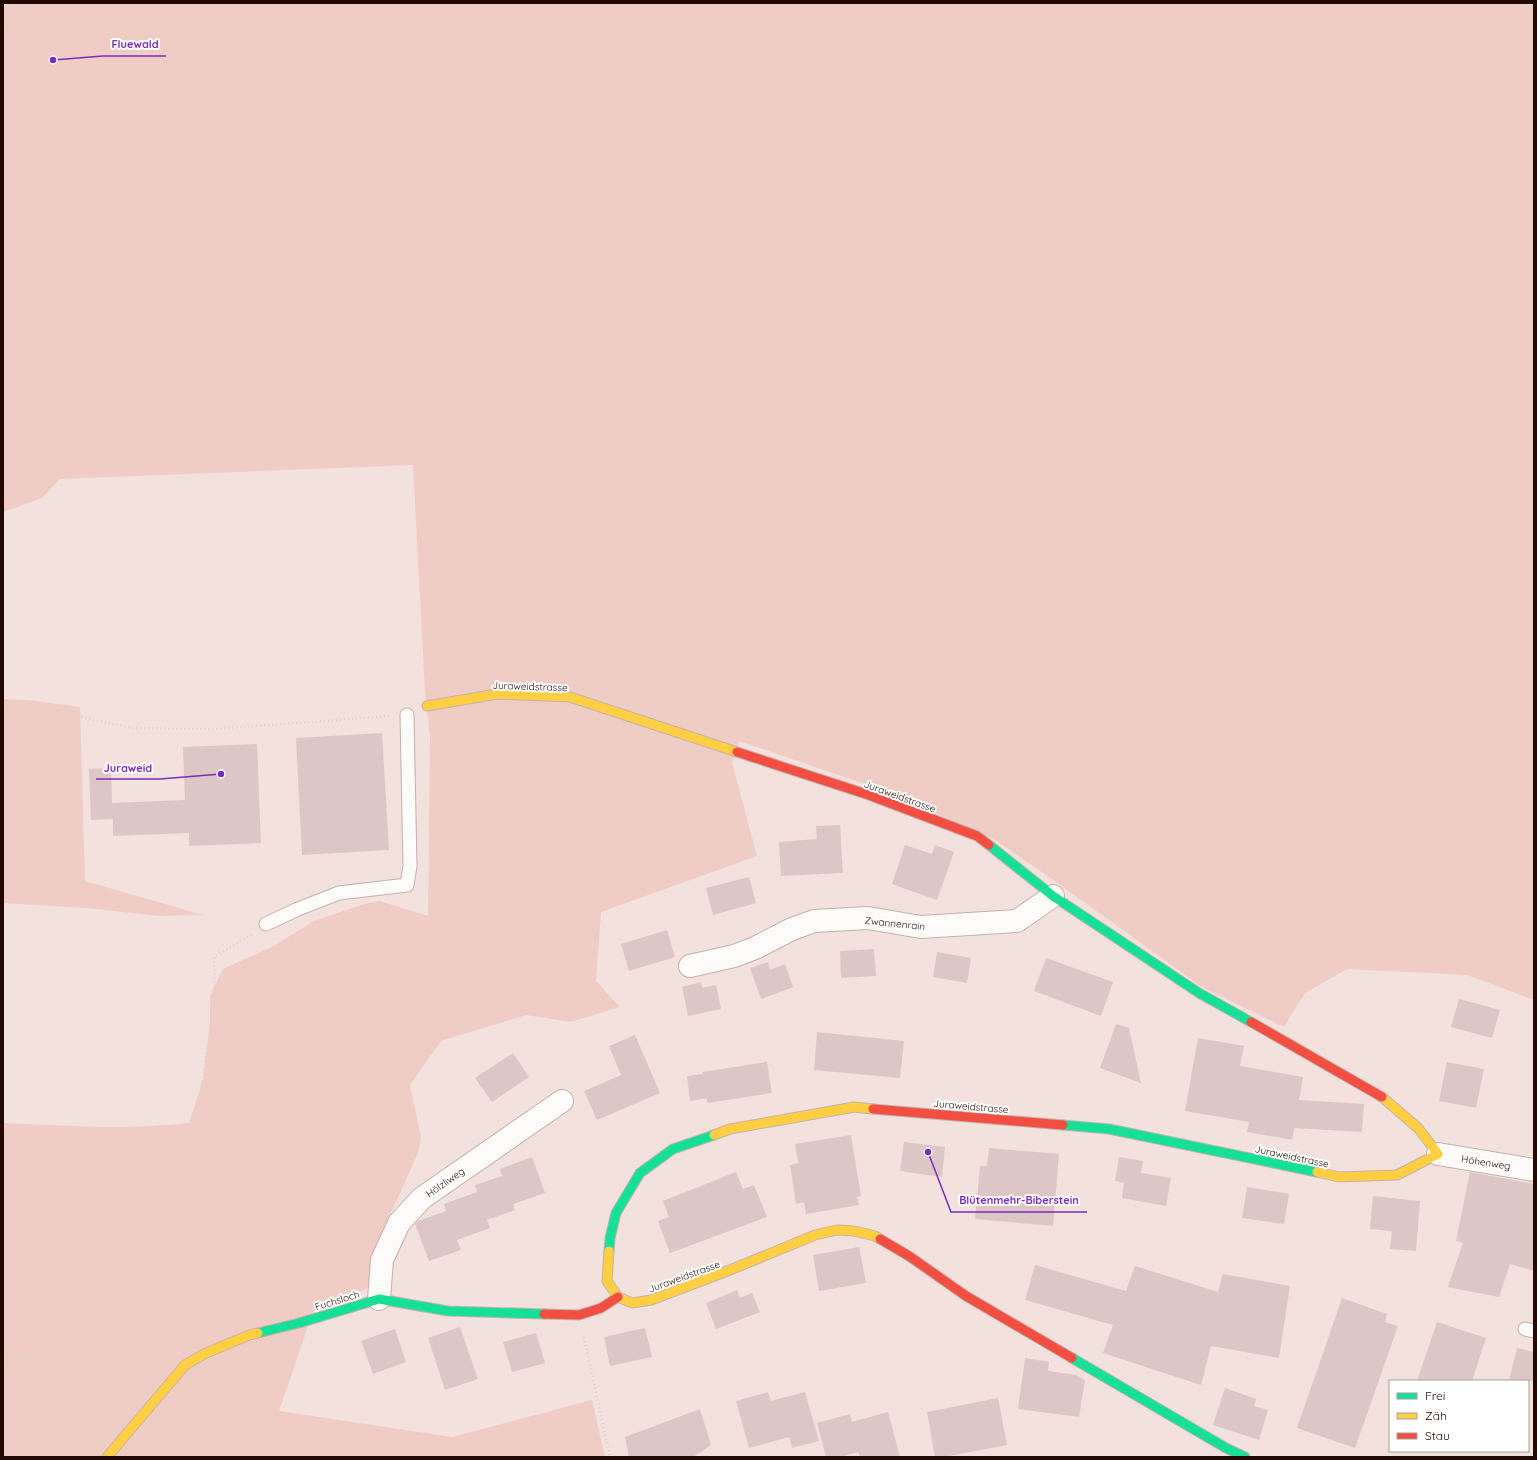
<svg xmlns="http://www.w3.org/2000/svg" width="1537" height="1460" viewBox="0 0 1537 1460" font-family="Quicksand,sans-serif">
	<rect width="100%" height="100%" fill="#f2e1dd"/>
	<path fill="#efcdc4" d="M3,3h1531v997l-67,-25 -120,-6 -42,24 -21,34 -82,-40 -143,-103 -65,-45 -123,-53 -132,-45 -7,22 25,93 -156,56 -5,69 24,26 -49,15 -45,-7 -85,26 -31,44 11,52 -3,16 -41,91 -7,43 -57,25 -34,99 173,26 140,-37 13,57h-602v-334c62,3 124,7 186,0l14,-43 7,-57v-27l13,-27 49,-22 42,-26 47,-16 18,-4 49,15 2,-179 -5,-46 -12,-226 -353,14 -18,19 -39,14z
		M3,699l24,1 53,7 5,174 118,34 -44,1 -71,-8 -85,-5z"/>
	<path fill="#dcc7c6" d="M382,733l7,117 -87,5 -6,-117z
		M257,744l4,99 -72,3v-13l-76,3v-17l-22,1 -2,-51 22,-1 1,35 73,-3 -2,-53z
		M840,825l3,48 -62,3 -2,-34 38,-3 -1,-13z
		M905,845l27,9 3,-9 19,7 -17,48 -45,-16z
		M749,877l7,26 -43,12 -7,-27z
		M667,930l8,27 -46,14 -8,-27z
		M874,949l2,27 -35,2 -1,-27z
		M937,952l34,6 -4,25 -34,-6z
		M1046,958l67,24 -12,34 -67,-25z
		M768,962l2,8 15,-6 8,23 -32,12 -11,-31z
		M701,982l1,6 14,-3 5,24 -33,7 -6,-29z
		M1459,999l41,11 -8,28 -41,-11z
		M1116,1024l13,4 12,55 -41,-15z
		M817,1032l87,9 -4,37 -86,-8z
		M635,1035l25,58 -63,27 -13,-29 37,-16 -12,-29z
		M1198,1038l46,8 -4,20 63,11 -4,23 65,4 -2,28 -68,-4 -2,12 -45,-8 2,-10 -64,-11z
		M513,1053l16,24 -37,25 -17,-24z
		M767,1062l5,31 -65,10v-5l-17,3 -3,-25 16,-2 -1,-2z
		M1447,1062l37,7 -8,39 -37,-7z
		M851,1135l10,61 -4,1 2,8 -53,9 -2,-12 -8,2 -6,-39 8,-2 -3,-19z
		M904,1142l41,5 -3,30 -42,-6z
		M989,1148l70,6 -6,72 -78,-7 5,-53h7z
		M532,1157l13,36 -32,11 2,6 -28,10 3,8 -33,12 4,10 -32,11 -14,-37 3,-3 28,-10 -2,-7 33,-12 -2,-7 27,-9 -2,-7z
		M1119,1157l24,4 -2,12 30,5 -5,28 -44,-8 2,-15 -9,-2z
		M736,1172l7,17 11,-4 13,32 -97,36 -12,-32 11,-4 -6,-16z
		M1470,1172l64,12v87l-24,-7 -11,33 -51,-10 15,-44 -7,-2z
		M1247,1187l42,7 -5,30 -42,-6z
		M1373,1196l47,5 -4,50 -26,-2 2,-18 -22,-2z
		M859,1247l7,36 -47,8 -6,-36z
		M1035,1265l91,26 9,-25 83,26 5,-18 67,12 -11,72 -68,-12 -10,39 -98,-32 10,-28 -88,-25z
		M737,1290l3,8 12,-5 8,19 -44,17 -10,-26z
		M1342,1298l45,16 -2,8 13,4 -43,122 -58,-20z
		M1437,1322l49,16 -14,43h-55z
		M460,1327l18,52 -33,11 -17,-52z
		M645,1328l7,29 -42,9 -6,-29z
		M395,1329l11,33 -33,12 -12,-33z
		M536,1333l9,30 -33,9 -9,-30z
		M1517,1348l17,4v29h-25z
		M1025,1358l24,4 -1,9 28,4 9,5 -6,37 -61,-8z
		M1225,1388l31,11 -2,7 14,4 -9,30 -46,-15z
		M768,1392l3,9 34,-9 14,49 -27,7 -3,-11 -40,11 -13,-47z
		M998,1398l9,47 -63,12h-9l-8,-45z
		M700,1409l11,36 -18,12h-64l-4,-20z
		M888,1412l12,45h-40l-2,-5 -18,5h-14l-9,-34 33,-9 2,8z"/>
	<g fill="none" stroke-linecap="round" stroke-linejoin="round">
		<defs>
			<path id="lane" d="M266,924l32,-15 41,-16 68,-8 3,-19 -3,-151
				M1525,1329l9,2"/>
			<path id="street" d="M690,966l44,-10 21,-8 37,-19 22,-8 54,-3 53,9 96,-6 36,-25
				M1438,1154l96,16
				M379,1299l3,-39 17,-37 23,-25 140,-97"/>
			<path id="fast" d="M989,845l64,51 146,97 52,29
				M1063,1125l46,4 208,43
				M609,1251l1,-13 6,-25 24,-40 33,-24 41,-14
				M258,1333l41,-10 80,-24 69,12 96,3
				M1072,1358l154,90 19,9"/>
			<path id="slow" d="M427,706l70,-12 73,3 167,55
				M714,1135l16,-6 124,-22 19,2
				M1317,1172l22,5 58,-2 41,-21 -20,-26 -36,-31
				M609,1251l-2,30 11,16 14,6 19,-3 79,-30 85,-35 22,-5 17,1 21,5 5,3
				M107,1457l78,-92 19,-11 45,-19 9,-2"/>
			<path id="jam" d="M737,752l132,43 108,41 12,9
				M1251,1022l131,75
				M873,1109l190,16
				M880,1239l29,17 57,40 106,62
				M544,1314l35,1 22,-7 17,-11"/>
		</defs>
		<use href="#lane" stroke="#c4b0aa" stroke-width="15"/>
		<use href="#street" stroke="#c4b0aa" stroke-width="24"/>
		<use href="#fast" stroke="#c4b0aa" stroke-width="11"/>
		<use href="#slow" stroke="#c4b0aa" stroke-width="11"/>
		<use href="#jam" stroke="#c4b0aa" stroke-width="11"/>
		<path stroke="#d8d3d2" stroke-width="2.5" stroke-dasharray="1 3" stroke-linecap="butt" d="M3,32l15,-20 9,-9
			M3,704h16l40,6 35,10 39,8 82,1 174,-13
			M584,1337l26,120
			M3,1356c8,0 16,1 24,1 26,-2 54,-18 73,-36 11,-10 23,-24 38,-29 29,-10 89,7 116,17
			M3,1369l25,-12 34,-28 19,-28 32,-59 42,-27 21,-24 15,-35 24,-160 -1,-39 38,-23"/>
		<use href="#lane" stroke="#fdfafa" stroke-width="13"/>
		<use href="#street" stroke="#fdfafa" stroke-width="22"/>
		<use href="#fast" stroke="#16e098" stroke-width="9"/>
		<use href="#slow" stroke="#ffcf43" stroke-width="9"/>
		<use href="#jam" stroke="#f24e42" stroke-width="9"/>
	</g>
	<g text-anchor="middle" stroke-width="4" stroke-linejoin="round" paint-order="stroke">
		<g font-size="10" fill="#220904" stroke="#fff">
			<text transform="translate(530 686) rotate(2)" y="4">Juraweidstrasse</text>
			<text transform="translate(900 796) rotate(20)" y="4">Juraweidstrasse</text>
			<text transform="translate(895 923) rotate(6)" y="4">Zwannenrain</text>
			<text transform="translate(971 1106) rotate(5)" y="4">Juraweidstrasse</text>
			<text transform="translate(1292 1156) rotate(12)" y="4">Juraweidstrasse</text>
			<text transform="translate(1486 1162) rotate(9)" y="4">Höhenweg</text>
			<text transform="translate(445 1182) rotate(-35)" y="4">Hölzliweg</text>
			<text transform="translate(684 1276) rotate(-20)" y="4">Juraweidstrasse</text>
			<text transform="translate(337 1300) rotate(-17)" y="4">Fuchsloch</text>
		</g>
	</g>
	<path fill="none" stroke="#7b2cbf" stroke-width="1.5" d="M53 60L103 56H166M221 774L160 779H96M928 1152L951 1212H1087"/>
	<g fill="#7b2cbf" stroke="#fff" stroke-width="1.5">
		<circle cx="53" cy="60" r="4"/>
		<circle cx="221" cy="774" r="4"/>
		<circle cx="928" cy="1152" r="4"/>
	</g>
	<g font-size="11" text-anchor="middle" font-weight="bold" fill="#7b2cbf" stroke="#fff" stroke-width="4" stroke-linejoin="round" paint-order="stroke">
		<text x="135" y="48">Fluewald</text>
		<text x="128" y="772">Juraweid</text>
		<text x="1019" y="1204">Blütenmehr-Biberstein</text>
	</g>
	<rect width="1537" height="1460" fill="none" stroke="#220904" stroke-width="8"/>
	<rect x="1389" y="1380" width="140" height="72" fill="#ffffff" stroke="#a79d9b"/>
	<rect x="1397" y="1393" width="20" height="6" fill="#16e098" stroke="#a79d9b"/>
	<text x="1425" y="1400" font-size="12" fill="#220904">Frei</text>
	<rect x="1397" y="1413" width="20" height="6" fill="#ffcf43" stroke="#a79d9b"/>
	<text x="1425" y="1420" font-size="12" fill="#220904">Zäh</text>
	<rect x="1397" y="1433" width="20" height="6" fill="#f24e42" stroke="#a79d9b"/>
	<text x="1425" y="1440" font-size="12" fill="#220904">Stau</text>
</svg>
